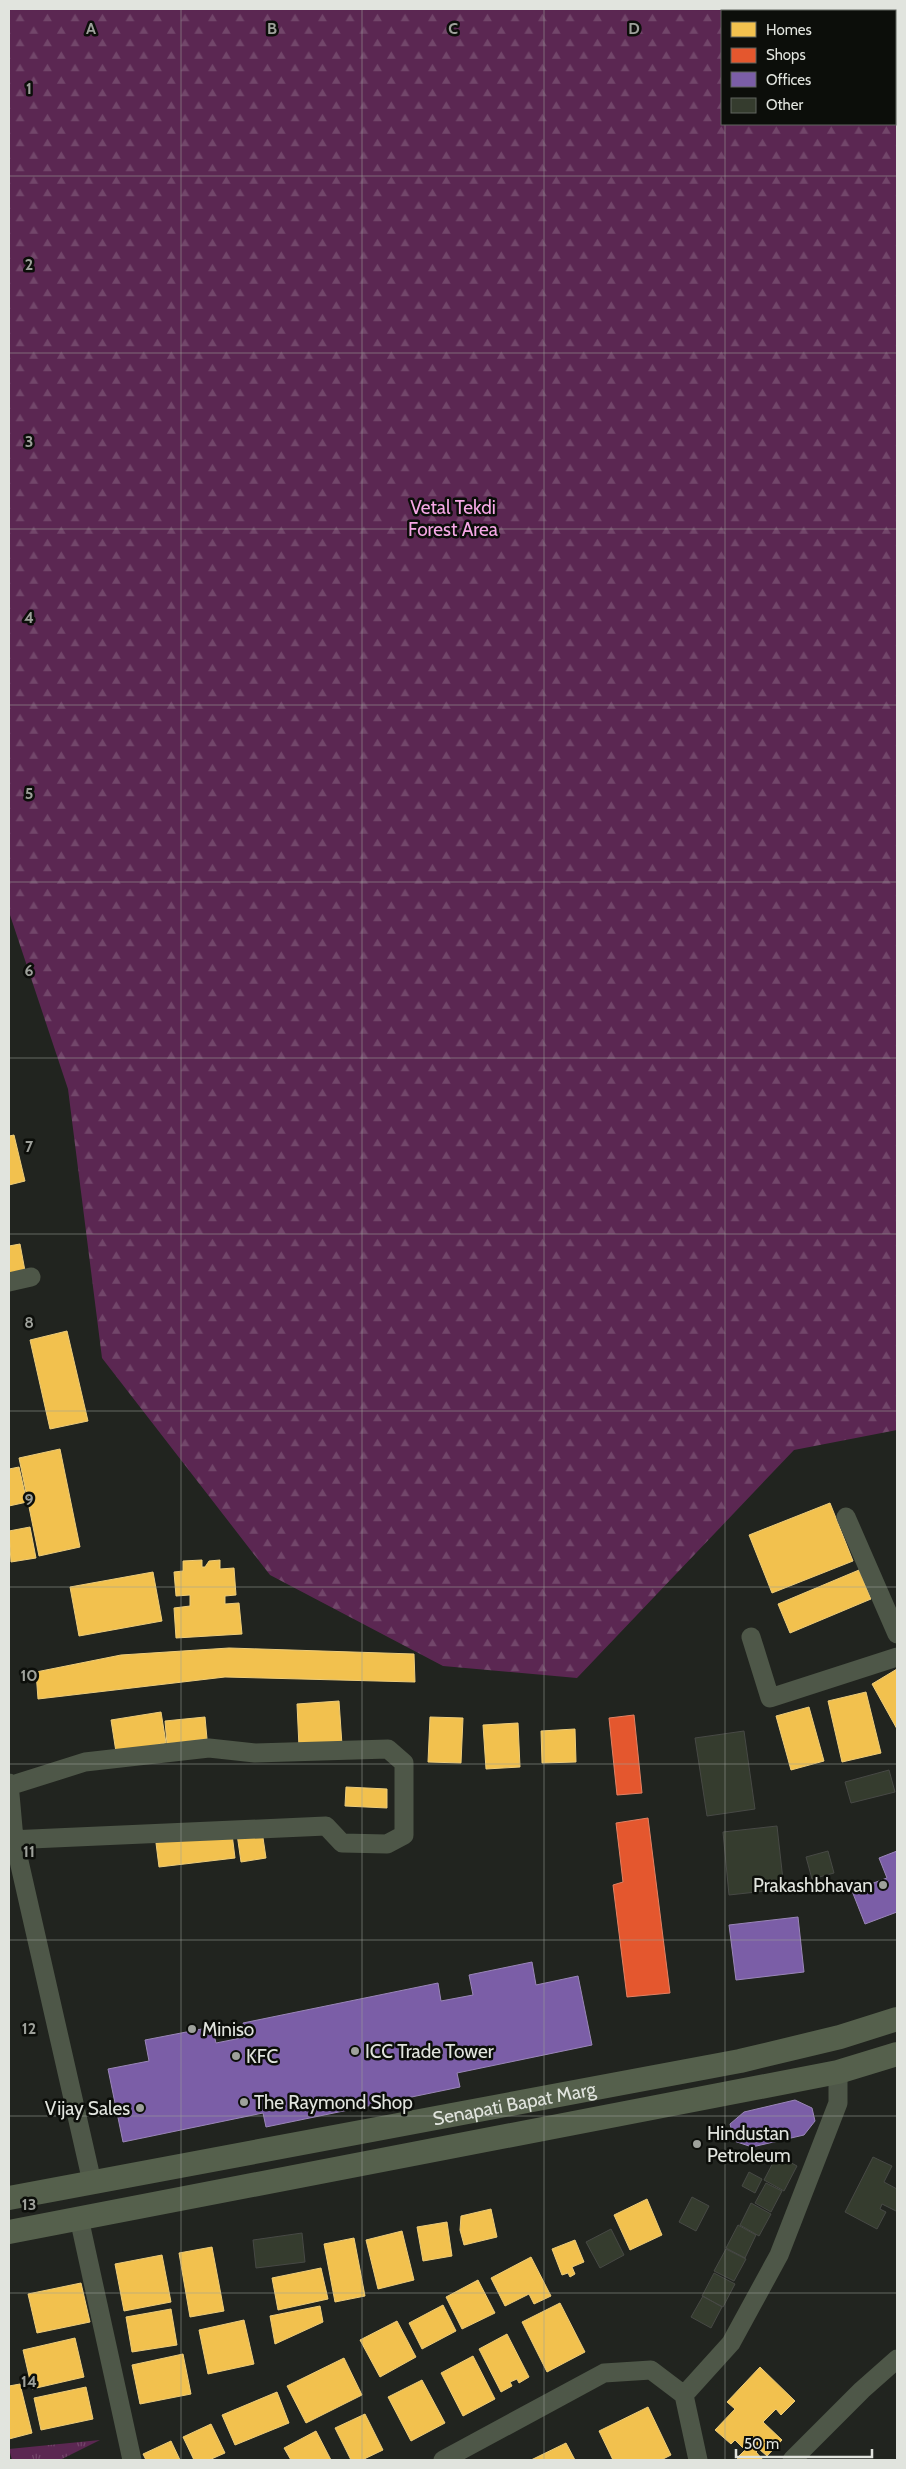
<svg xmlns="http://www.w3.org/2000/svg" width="906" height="2469" viewBox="0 0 906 2469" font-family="Cabin,sans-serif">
	<defs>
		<pattern id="forest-firs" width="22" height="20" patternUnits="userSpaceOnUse" patternTransform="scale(1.25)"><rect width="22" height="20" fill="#5b2752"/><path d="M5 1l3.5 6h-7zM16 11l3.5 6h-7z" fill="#72466a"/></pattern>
		<pattern id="park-tufts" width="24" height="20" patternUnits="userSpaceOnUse" patternTransform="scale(1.25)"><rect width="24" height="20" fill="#5b2752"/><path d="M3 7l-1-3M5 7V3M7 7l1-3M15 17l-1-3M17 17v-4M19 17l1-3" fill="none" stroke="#72466a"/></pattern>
	</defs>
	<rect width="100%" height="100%" fill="#21241f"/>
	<path fill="url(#forest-firs)" fill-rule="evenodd" d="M9,9h888v1421l-103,20 -217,228 -134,-12 -173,-91 -168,-217 -34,-269 -59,-177zM722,11h173v113h-173z"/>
	<path fill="url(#park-tufts)" d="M100,2440l-40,20h-48l-3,-11z"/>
	<path fill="#f2c14e" stroke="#edcc79" d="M14,1135l11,46 -16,4v-49z
		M20,1244l5,27 -16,3v-28z
		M67,1331l21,90 -38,8 -20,-89z
		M60,1449l20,98 -41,9 -20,-98z
		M19,1467l8,35 -18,4v-37z
		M830,1503l23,58 -81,32 -23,-58z
		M30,1527l6,31 -25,4 -2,-31z
		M202,1560v7h3l4,-6 11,-1v9l14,-1 2,27 -11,1v8l14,-1 3,31 -66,4 -2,-30 16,-2v-11l-14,1 -2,-24 9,-1v-10z
		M859,1570l12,29 -81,34 -12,-29z
		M153,1572l9,49 -83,15 -9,-49z
		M229,1648l185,6 1,28 -190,-5 -187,22 -2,-27 85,-17z
		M897,1669v60l-25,-45z
		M866,1692l15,61 -39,9 -14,-61z
		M339,1701l3,44 -43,2 -2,-43z
		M809,1707l15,54 -33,9 -15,-54z
		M161,1712l5,31 -50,9 -5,-32z
		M205,1717l2,22 -40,5 -2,-23z
		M430,1717l33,1 -2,45 -33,-1z
		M518,1723l2,44 -34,2 -3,-44z
		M575,1729l1,33 -34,1 -1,-32z
		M346,1787l41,2v19l-42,-2z
		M262,1831l4,27 -25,4 -4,-28z
		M232,1834l3,24 -76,9 -3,-24z
		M647,2199l15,36 -32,15 -16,-35z
		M491,2209l6,28 -33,8 -4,-15 1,-14z
		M447,2222l5,34 -29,5 -6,-34z
		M402,2231l12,49 -36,9 -12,-49z
		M354,2238l11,58 -30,6 -11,-58z
		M575,2240l9,22 -12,5 3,7 -5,3 -2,-4 -6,2 -10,-26z
		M212,2247l12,64 -34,6 -11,-64z
		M162,2255l9,47 -47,9 -9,-47z
		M531,2257l20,39 -17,8 -5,-10 -24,12 -14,-28z
		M321,2268l7,31 -50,11 -6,-32z
		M478,2280l17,33 -33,16 -16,-32z
		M81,2283l9,39 -53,11 -9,-39z
		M560,2303l25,49 -38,20 -25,-50z
		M443,2305l13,26 -34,18 -13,-26z
		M320,2306l3,16 -48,22 -5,-28z
		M171,2309l6,36 -45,7 -6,-35z
		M244,2320l10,44 -46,10 -9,-44z
		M397,2321l19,36 -36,20 -20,-37z
		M507,2334l22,43 -10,6 -2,-4 -7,3 2,4 -11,6 -22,-43z
		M75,2338l9,39 -52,12 -9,-39z
		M183,2354l8,40 -51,10 -8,-39z
		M473,2356l22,43 -32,17 -22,-43z
		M344,2358l18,37 -56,28 -19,-37z
		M760,2367l35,34 -14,14 -5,-6 -13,13 19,18 -15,16 -8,-7 -3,3 7,8h-23l-3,-2 8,-8 -10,-10 -4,4 -16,-14 20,-21 -8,-7z
		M422,2380l23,43 -34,18 -23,-44z
		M20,2384l12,49 -23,6v-53z
		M86,2387l7,32 -52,11 -7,-32z
		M277,2392l12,31 -54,22 -13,-30z
		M648,2407l23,48 -10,5h-48l-14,-29z
		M365,2414l18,36 -21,10h-11l-16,-32z
		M211,2424l14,29 -16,7h-15l-11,-23z
		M316,2431l15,29h-40l-7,-12z
		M171,2441l9,19h-34l-3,-6z
		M566,2443l9,17h-44z"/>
	<path fill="#e4572e" stroke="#e38163" d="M634,1715l8,78 -25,2 -8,-77z
		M648,1818l22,175 -43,4 -14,-112 10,-3 -7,-59z"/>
	<path fill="#7b5ea7" stroke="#9a86b8" d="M897,1851v61l-32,12 -13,-33 35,-13 -8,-20z
		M798,1917l6,55 -68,8 -7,-55z
		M532,1962l4,23 42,-9 14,69 -135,28 3,14 -194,40 -3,-14 -140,29 -15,-73 41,-8 -4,-21 67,-13 4,16 30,-6 -3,-14 195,-40 3,18 32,-6 -4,-20z
		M795,2100l17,8 3,13 -11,14 -52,12 -18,-6 -4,-17 14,-12z"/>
	<path fill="#353c2e" stroke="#474945" d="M744,1731l11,78 -48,7 -12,-78z
		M889,1770l6,22 -44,11 -6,-21z
		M777,1826l7,63 -55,6 -6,-63z
		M828,1851l6,22 -22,6 -6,-22z
		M777,2155l20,11 -13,25 -20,-11z
		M873,2157l19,9 -8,16 13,7v21l-1,1 -14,-7 -2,5 6,3 -9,17 -32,-17z
		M749,2172l13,7 -7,14 -13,-7z
		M766,2183l16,8 -11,21 -16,-9z
		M692,2197l17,9 -13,25 -17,-9z
		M751,2203l20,11 -12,22 -19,-11z
		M738,2225l18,10 -11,23 -19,-10z
		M611,2229l13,26 -24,13 -14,-26z
		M302,2233l3,29 -49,6 -3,-28z
		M726,2249l20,10 -12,22 -20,-10z
		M714,2273l21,11 -12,23 -21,-11z
		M703,2296l19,11 -11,21 -20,-11z"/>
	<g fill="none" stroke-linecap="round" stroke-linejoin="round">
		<path stroke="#4e5748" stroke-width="19" d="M9,1282l22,-5
			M846,1517l51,117
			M751,1637l19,61 127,-41
			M9,1783l5,56 78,343
			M9,1840l317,-14 16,17 45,1 17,-9v-72l-16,-14 -133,4 -46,-5 -124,14 -76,24
			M79,2218l53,242
			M684,2395l47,-52 48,-88 59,-152v-31
			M684,2395l14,65
			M443,2460l161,-87 47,-3 33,25
			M792,2460l70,-70 35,-31"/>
		<g stroke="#55604c" stroke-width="24">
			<path id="s1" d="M9,2198l731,-137 100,-24 57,-18"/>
			<path d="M9,2232l829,-160 59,-18"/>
		</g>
	</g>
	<path fill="none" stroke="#9ea19b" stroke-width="1" stroke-opacity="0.55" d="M181,9v2451M362,9v2451M544,9v2451M725,9v2M725,124v2336M9,176h888M9,353h888M9,529h888M9,705h888M9,882h888M9,1058h888M9,1234h888M9,1411h888M9,1587h888M9,1764h888M9,1940h888M9,2116h888M9,2293h888"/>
	<g fill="#9ea19b" stroke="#0c0e0a" stroke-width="2">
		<circle cx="883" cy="1885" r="5"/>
		<circle cx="192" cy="2029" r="5"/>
		<circle cx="355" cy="2051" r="5"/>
		<circle cx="236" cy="2056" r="5"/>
		<circle cx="244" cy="2102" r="5"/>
		<circle cx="140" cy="2108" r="5"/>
		<circle cx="697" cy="2144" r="5"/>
	</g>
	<g text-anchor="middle" stroke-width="5" stroke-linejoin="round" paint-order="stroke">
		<g font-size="19" fill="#f6a8e6" stroke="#0c0e0a">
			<text x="453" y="514">Vetal Tekdi<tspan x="453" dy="22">Forest Area</tspan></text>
		</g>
		<g font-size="19" fill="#e1e4de" stroke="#0c0e0a" text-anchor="start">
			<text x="873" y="1892" text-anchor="end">Prakashbhavan</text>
			<text x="202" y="2036">Miniso</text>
			<text x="365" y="2058">ICC Trade Tower</text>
			<text x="246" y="2063">KFC</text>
			<text x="254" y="2109">The Raymond Shop</text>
			<text x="130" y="2115" text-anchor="end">Vijay Sales</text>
			<text x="707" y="2140">Hindustan<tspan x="707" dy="22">Petroleum</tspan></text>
		</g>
		<g font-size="19" fill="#e1e4de" stroke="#0c0e0a">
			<text dy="7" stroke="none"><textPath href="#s1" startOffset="514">Senapati Bapat Marg</textPath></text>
		</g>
	</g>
	<g font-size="16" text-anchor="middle" font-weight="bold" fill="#9ea19b" stroke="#0c0e0a" stroke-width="5" stroke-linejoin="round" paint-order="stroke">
		<text x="91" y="34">A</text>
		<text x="272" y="34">B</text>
		<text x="453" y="34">C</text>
		<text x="634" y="34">D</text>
		<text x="29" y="94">1</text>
		<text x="29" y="270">2</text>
		<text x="29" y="447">3</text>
		<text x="29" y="623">4</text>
		<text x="29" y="799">5</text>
		<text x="29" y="976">6</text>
		<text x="29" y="1152">7</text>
		<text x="29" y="1328">8</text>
		<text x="29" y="1505">9</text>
		<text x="29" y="1681">10</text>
		<text x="29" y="1857">11</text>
		<text x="29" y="2034">12</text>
		<text x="29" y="2210">13</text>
		<text x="29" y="2387">14</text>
	</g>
	<rect width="906" height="2469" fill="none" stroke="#e1e4de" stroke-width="20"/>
	<rect x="721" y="10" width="175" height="115" fill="#0c0e0a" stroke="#61645f"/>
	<rect x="731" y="22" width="25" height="15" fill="#f2c14e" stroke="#61645f"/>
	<text x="766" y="35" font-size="15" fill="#e1e4de">Homes</text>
	<rect x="731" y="48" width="25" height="15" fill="#e4572e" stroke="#61645f"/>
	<text x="766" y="60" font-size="15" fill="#e1e4de">Shops</text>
	<rect x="731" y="72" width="25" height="15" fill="#7b5ea7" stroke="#61645f"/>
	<text x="766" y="85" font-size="15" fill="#e1e4de">Offices</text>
	<rect x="731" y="98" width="25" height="15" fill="#353c2e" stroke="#61645f"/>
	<text x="766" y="110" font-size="15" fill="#e1e4de">Other</text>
	<path d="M736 2449v8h136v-8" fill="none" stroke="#e1e4de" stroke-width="2.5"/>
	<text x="744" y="2449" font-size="15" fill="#e1e4de" stroke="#0c0e0a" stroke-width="4" paint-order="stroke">50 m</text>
</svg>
